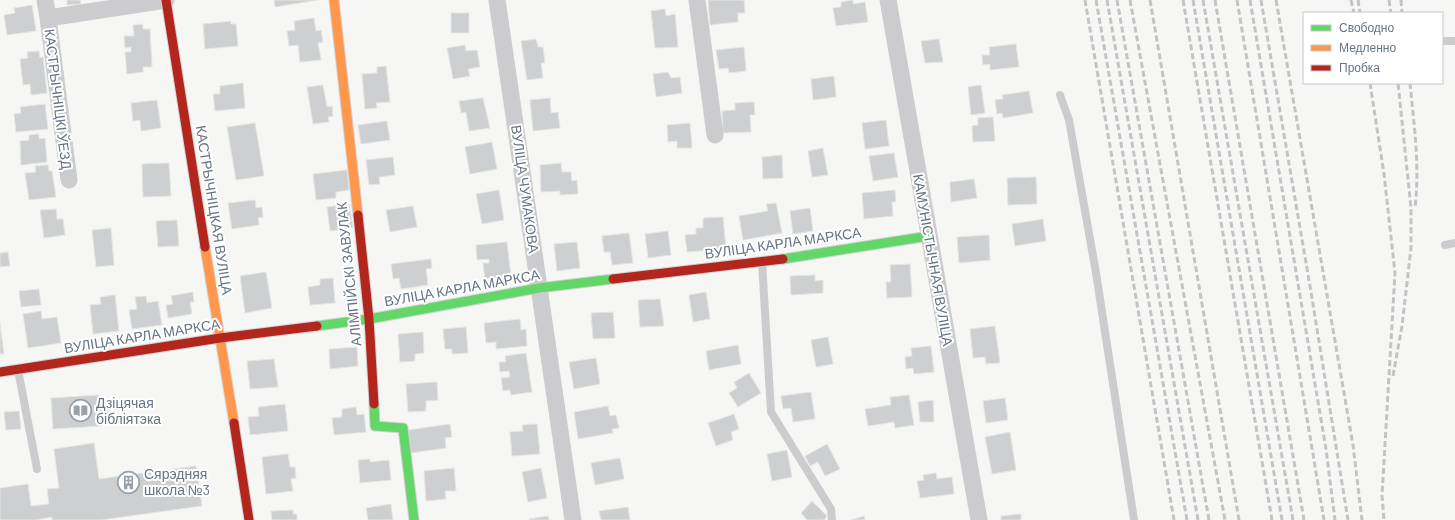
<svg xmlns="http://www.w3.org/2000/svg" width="1455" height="520" viewBox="0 0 1455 520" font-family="Barlow,sans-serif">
	<rect width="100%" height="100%" fill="#f6f6f5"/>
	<path fill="#cecfd0" stroke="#e5e5e4" d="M67,0h13l1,4 -14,1z
		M274,0h44l-43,7z
		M708,0h36l1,13h-7v9l-28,3z
		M853,0v4l12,-2 3,20 -32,4 -3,-18 8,-1v-5z
		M32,5l4,26 -29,4 -3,-20 11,-2 -1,-5z
		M665,9l1,7 9,-2 3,33 -23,1 -4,-37z
		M451,13h18v20h-18z
		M314,18l2,13 5,-1 2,12 -5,1 3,17 -21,2 -2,-17 -9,1 -2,-15 8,-1 -1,-9z
		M231,21v3h5l2,22 -33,3 -2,-25z
		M143,24v5h7l2,38h-9v5l-16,2 -2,-22h6v-5l-6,1 -1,-12h10l-1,-11z
		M536,39l2,8h5l2,16h-4l2,15 -16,2 -6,-39z
		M939,39l4,23 -18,1 -4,-22z
		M1016,44l3,23 -29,3v-6l-7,1 -1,-10h8l-1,-8z
		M465,45l1,6 11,-1 3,17 -12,2 2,7 -17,3 -6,-31z
		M744,47l2,24 -17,2 -1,-5 -9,1 -3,-19z
		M39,51l1,7 3,-1 4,36 -16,2 -1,-11 -7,1 -3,-26 8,-1 -1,-6z
		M386,66l4,36 -14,1 1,5 -12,1 -3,-35 15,-1v-6z
		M668,72l3,6 9,-1 2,16 -26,4 -3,-23z
		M834,76l2,21 -23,3 -2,-21z
		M243,83l2,25 -30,3 -2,-17h7v-8z
		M323,85l4,22 5,-1 1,10 -5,1 1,5 -16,2 -6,-37z
		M981,85l4,28 -14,2 -3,-28z
		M1029,91l4,22 -30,5 -1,-5 -5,1 -2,-14 8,-1 -1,-4z
		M483,98l7,30 -21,3 -3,-19 -5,1 -2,-12z
		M550,98l1,15 7,-1 2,16 -27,3 -3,-31z
		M157,100l4,28 -20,3 -1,-11 -7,1 -2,-18z
		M754,102l1,13h-5l1,17 -28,1 -1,-22 13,-1v-7z
		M45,104l3,25 -32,3 -2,-18 7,-1 -1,-6z
		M993,117l2,24 -22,1 -1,-16 6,-1v-7z
		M886,120l3,26 -24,3 -3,-26z
		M387,121l3,19 -29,4 -3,-19z
		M255,123l9,53 -28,4 -9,-53z
		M690,123l2,25h-15v-7l-9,1 -1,-17z
		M39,134v5l6,-1 2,24 -26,3 -1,-24 9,-1v-5z
		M492,142l5,27 -27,5 -5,-27z
		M823,148l5,27 -16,2 -4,-26z
		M894,153l4,24 -25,4 -4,-25z
		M782,155l1,23 -20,1 -1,-22z
		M393,157l2,18 -16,2 1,7 -11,1 -3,-25z
		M169,163l2,33 -28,1 -1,-33z
		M561,163l1,9h9l1,9 5,-1 1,14 -18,1v-4l-19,1 -1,-27z
		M48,165l1,6h3l4,26 -27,3 -4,-27 11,-1 -1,-6z
		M347,170l2,20 -13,2v6l-20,2 -3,-26z
		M1036,177l1,27 -29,1 -1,-27z
		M974,179l3,19 -26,4 -1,-20z
		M499,190l5,30 -22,4 -6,-30z
		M895,190l1,12h-4l1,14 -29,3 -2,-26z
		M255,200l1,8 6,-1 1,10 -5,1 1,7 -27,4 -4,-26z
		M776,203l6,30 -39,7 -4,-24 29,-5 -2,-7z
		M349,204l4,24 -23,3 -3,-24z
		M413,206l4,21 -27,5 -4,-22z
		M810,208l3,23 -20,3 -3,-23z
		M56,209l1,10h6l2,16 -21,3 -4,-28z
		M723,217l3,32 -39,3 -2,-17 11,-1v-6h7v-10z
		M1043,219l3,22 -31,5 -3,-22z
		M177,220l2,26 -21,1 -2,-26z
		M111,228l3,37 -18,2 -4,-37z
		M668,231l3,24 -23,3 -3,-24z
		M629,233l4,30 -21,2 -2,-13h-6l-2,-16z
		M989,235l1,25 -31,3 -2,-26z
		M507,242l4,34 -26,3 -2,-16h6v-4l-12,1 -1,-15z
		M577,242l3,26 -23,3 -3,-27z
		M8,252l2,14 -10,1v-14z
		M431,259l1,9 -6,1 2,16 -27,4 -2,-11 -6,1 -2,-15z
		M910,264l2,33 -25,1 -1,-16h5l-1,-17z
		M266,272l6,36 -27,5 -5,-37z
		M815,275v6l8,-1v13l-32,2 -1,-19z
		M333,278l2,25 -25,2 -2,-18 12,-2v-6z
		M39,289l2,16 -20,2 -2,-16z
		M193,292l1,10h-4l2,12 -24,4 -2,-13 7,-1 -2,-8z
		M706,292l4,27 -17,3 -4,-27z
		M115,295l4,36 -26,3 -3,-29 11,-1 -1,-7z
		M146,296l1,7 11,-2 4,24 -30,4 -3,-19 8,-1 -2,-12z
		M660,299l4,27 -24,1 -2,-27z
		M41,311l1,8 15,-2 4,26 -33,5 -5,-34z
		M613,312l2,26 -22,1 -2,-26z
		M520,319l1,11 5,-1 1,17 -31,3v-7l-10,1 -2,-20z
		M0,323l4,31h-4z
		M995,326l5,37 -14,1 -1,-7 -12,1 -3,-29z
		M466,327l2,26 -16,1v-5h-7l-2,-20z
		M423,332l1,21 -9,1v7l-15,1 -2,-28z
		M828,337l5,27 -17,3 -5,-27z
		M738,345l3,19 -32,6 -3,-19z
		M931,346l3,26 -20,2 -1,-6 -7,1 -1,-12 7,-1 -1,-8z
		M357,347l1,19 -28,3 -1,-20z
		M526,353l6,39 -21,3 -1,-5 -7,1 -2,-13 9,-1 -1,-6 -9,1 -1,-10h7l-1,-6z
		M596,358l4,26 -26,5 -5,-27z
		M274,359l4,28 -28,2 -3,-28z
		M749,373l12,20 -23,14 -9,-14 8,-5 -3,-6z
		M437,382l1,18 -12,1v10l-18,1 -2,-28z
		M811,392l4,27 -22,3 -2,-14 -8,1 -2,-13z
		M99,395l1,9 8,-1 1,15h-7v8l-49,3 -2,-31z
		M909,395l5,30 -19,3 -1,-6 -26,4 -3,-17 26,-4 -1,-8z
		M1005,398l3,22 -22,3 -3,-22z
		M933,400l1,22h-14l-2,-20z
		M285,404l3,27 -38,4 -2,-18 11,-1 -1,-9z
		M608,406l2,10 6,-1 3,13 -7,1 1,4 -35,6 -4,-27z
		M356,407l1,8 7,-1 2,18 -32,3 -2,-17 10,-1v-8z
		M19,411l2,18 -15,1 -2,-18z
		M734,414l5,15 -8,3 2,8 -17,6 -8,-23z
		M450,424l2,13 -7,1 1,10 -35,5 -3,-23z
		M537,424l3,30 -28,2 -2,-24 13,-1 -1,-6z
		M1010,432l6,38 -24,4 -7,-37z
		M94,443l5,36 97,-13 6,40 -101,14h-49v-3l-16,3h-36v-32l28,-4 3,22 18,-2 -2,-15 12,-1 -5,-39z
		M827,444l13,25 -15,7 -7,-14 -8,4 -5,-10z
		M787,450l5,27 -20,4 -5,-27z
		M288,454l2,13h5l1,11 -5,1 2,12 -27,3 -4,-37z
		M620,458l4,21 -29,6 -4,-22z
		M370,459v3l19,-2 2,20 -31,3 -2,-23z
		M454,468l2,23h-11l1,8 -20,2 -2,-30z
		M541,468l6,30 -19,4 -6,-30z
		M936,473l1,6 15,-2 2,17 -34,4 -3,-17 7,-1 -1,-5z
		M812,501l15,15 -3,4h-17l-6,-7z
		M391,504l2,16h-25l-2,-12z
		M628,507l2,13h-29l-2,-9z
		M293,510v4h4v6h-25l-1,-9z
		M1021,514v6h-20v-4z
		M548,516l1,4h-20v-1z
		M864,516l1,4h-14z"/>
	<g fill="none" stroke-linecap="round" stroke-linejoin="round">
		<defs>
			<path id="fast" d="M783,259l146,-23
				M317,326l52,-7 170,-31 74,-9
				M374,404l1,22 28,2 11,92"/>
			<path id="slow" d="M334,0l24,215
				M205,247l29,176"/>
			<path id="jam" d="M166,0l39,247
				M358,215l11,104 5,85
				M613,279l170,-20
				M0,372l220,-34 97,-12
				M234,423l15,97"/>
		</defs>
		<use href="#fast" stroke="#d2d2d3" stroke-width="11"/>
		<use href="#slow" stroke="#d2d2d3" stroke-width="11"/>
		<use href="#jam" stroke="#d2d2d3" stroke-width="11"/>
		<path stroke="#ccccce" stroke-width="8" d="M1442,41h13
			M1060,95l9,25 27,153 38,247
			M1445,245l10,-2
			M762,262l9,150 60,97 1,11
			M18,370l19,99"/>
		<path stroke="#ccccce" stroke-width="17" d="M45,0l3,18
			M497,0l76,520
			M697,0l18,135
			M888,0l91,520
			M69,180l-21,-162 118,-18"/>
		<use href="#fast" stroke="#63d668" stroke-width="9"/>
		<use href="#slow" stroke="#ff974d" stroke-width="9"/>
		<use href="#jam" stroke="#b3261e" stroke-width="9"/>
		<path stroke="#c2c3c4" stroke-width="3" stroke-dasharray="6 3" stroke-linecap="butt" d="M1085,0l89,520
			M1096,0l91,520
			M1107,0l91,520
			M1117,0l92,520
			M1130,0l95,520
			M1150,0l89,520
			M1183,0l89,520
			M1193,0l89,520
			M1203,0l90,520
			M1215,0l89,520
			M1237,0l87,520
			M1250,0l76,449 9,71
			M1261,0l50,292 37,228
			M1276,0l77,445 9,75
			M1351,0l3,13
			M1358,0l2,13
			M1389,0l2,13
			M1401,0l1,13
			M1370,83l14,91 11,99 -13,223 2,24
			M1410,83c4,42 10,83 5,125
			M1393,376l9,-50 9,-78v-40l-13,-125"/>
	</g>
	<defs>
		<symbol id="library-ring" viewBox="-11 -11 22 22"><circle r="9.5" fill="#fff" stroke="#99a2ab" stroke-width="1.5"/><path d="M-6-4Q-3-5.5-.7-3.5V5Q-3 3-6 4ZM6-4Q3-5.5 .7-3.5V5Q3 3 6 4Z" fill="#99a2ab"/></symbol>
		<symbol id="building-ring" viewBox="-11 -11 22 22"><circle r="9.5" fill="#fff" stroke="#99a2ab" stroke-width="1.5"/><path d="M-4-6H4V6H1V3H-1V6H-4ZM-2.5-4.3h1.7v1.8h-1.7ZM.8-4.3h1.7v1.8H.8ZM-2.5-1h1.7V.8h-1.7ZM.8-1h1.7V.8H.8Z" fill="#99a2ab"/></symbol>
	</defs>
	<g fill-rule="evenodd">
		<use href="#library-ring" x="68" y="398" width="25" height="25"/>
		<use href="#building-ring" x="116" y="470" width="25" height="25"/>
	</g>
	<g text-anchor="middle" stroke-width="4" stroke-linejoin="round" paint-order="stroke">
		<g font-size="14" fill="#677483" stroke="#fff">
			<text transform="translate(58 99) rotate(83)" y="5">КАСТРЫЧНІЦКІ ЎЕЗД</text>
			<text transform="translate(525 189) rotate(82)" y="5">ВУЛІЦА ЧУМАКОВА</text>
			<text transform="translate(214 210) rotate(81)" y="5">КАСТРЫЧНІЦКАЯ ВУЛІЦА</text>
			<text transform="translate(783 243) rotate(-8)" y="5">ВУЛІЦА КАРЛА МАРКСА</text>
			<text transform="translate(933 260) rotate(80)" y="5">КАМУНІСТЫЧНАЯ ВУЛІЦА</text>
			<text transform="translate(349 274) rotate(-96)" y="5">АЛІМПІЙСКІ ЗАВУЛАК</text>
			<text transform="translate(462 288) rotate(-10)" y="5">ВУЛІЦА КАРЛА МАРКСА</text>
			<text transform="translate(142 336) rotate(-9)" y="5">ВУЛІЦА КАРЛА МАРКСА</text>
		</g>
		<g font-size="14" fill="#677483" stroke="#fff" text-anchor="start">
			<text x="96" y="408">Дзіцячая<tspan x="96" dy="16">бібліятэка</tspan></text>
			<text x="144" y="479">Сярэдняя<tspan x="144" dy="16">школа №3</tspan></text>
		</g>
	</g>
	<rect x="1303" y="12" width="140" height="72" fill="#ffffff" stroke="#c2c7cd"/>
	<rect x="1311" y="25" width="20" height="6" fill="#63d668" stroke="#c2c7cd"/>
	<text x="1339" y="32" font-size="12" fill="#677483">Свободно</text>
	<rect x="1311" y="45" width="20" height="6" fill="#ff974d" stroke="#c2c7cd"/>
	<text x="1339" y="52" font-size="12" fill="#677483">Медленно</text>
	<rect x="1311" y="65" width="20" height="6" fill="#b3261e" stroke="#c2c7cd"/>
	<text x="1339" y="72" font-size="12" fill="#677483">Пробка</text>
</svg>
